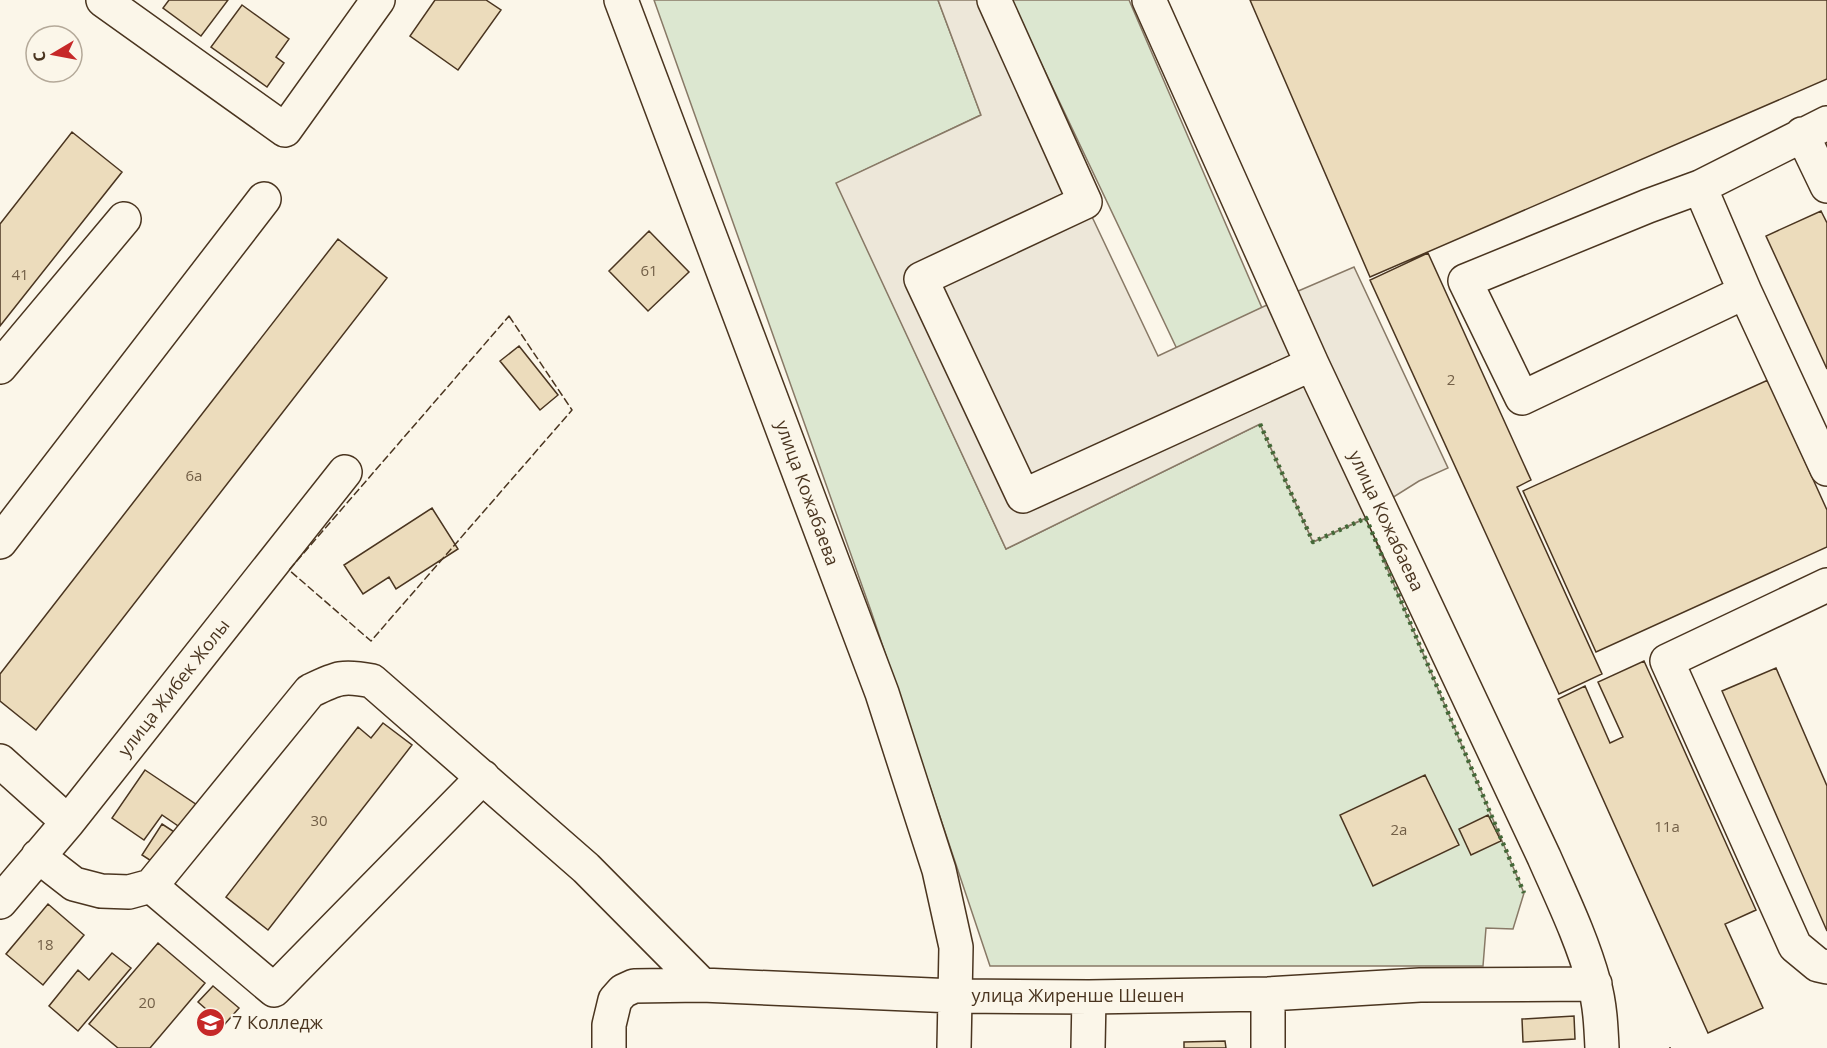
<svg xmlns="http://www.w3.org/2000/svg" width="1827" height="1048" viewBox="0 0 1827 1048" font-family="'Open Sans',sans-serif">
	<rect width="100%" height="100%" fill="#fbf6e9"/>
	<path fill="#dce7d0" stroke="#887966" stroke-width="1.5" d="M654,0h284l43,115 -144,68 169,366 254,-125 53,118 53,-24 158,375 -11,36 -27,-1 -3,38h-493l-119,-355z
		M1011,0h118l133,308 -85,41z"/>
	<path fill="#ede7d9" stroke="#887966" stroke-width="1.5" d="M938,0h56l91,202 73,154 124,-58 72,-31 94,201 -29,13 -40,25 -13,12 -53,24 -53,-118 -254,125 -170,-366 145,-68z"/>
	<path fill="#ecdcbc" stroke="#4a3520" stroke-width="1.5" d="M169,0h59l-27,36 -38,-28z
		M435,0h51l15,10 -43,60 -48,-34z
		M1250,0h577v79l-457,198z
		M242,5l47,34 -13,18 8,6 -17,24 -56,-40z
		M72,132l50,40 -122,154v-102z
		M1821,211l6,12v146l-61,-133z
		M649,231l40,41 -41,39 -39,-40z
		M338,239l49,39 -351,452 -36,-29v-27z
		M1428,253l103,227 -14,7 85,187 -43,20 -189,-414z
		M519,346l39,49 -18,15 -40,-49z
		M1768,380l59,130v37l-231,105 -73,-161z
		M432,508l26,41 -62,40 -7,-12 -26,17 -19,-29z
		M1644,661l112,249 -31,14 38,84 -55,25 -150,-334 27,-13 25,57 13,-6 -25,-55z
		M1776,668l51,118v145l-105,-240z
		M383,723l29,22 -144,185 -42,-33 132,-170 13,11z
		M145,770l58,39 -16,23 -25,-17 -18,25 -32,-22z
		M1425,775l34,70 -86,41 -33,-71z
		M1488,815l13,26 -30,14 -12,-26z
		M162,824l17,11 -20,31 -17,-11z
		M48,904l36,31 -41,50 -37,-31z
		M158,943l47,40 -55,65h-32l-29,-24z
		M112,953l19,15 -53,63 -29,-25 29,-36 11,10z
		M213,986l26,22 -15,17 -26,-23z
		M1574,1016l1,23 -52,3 -1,-23z
		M1225,1041l1,7h-42v-6z"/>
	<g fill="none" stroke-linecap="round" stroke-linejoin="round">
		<defs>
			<path id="minor" d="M103,0l182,130 93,-130
				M621,0l261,693 57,177 17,77 -2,101
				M994,0l91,202 -164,77 102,217 289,-132
				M1149,0l163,364 232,493c18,41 38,82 50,126 6,21 7,43 8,65
				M1802,134l25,52
				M1700,187l45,105 82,177
				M1745,292l-223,106 -57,-117 183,-75 52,-19 127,-64
				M0,367l124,-148
				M0,542l264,-343
				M1827,585l-160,76 128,285 23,19 9,2
				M0,761l68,61
				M38,856l36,28 27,7 28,1 22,-6 159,-195c27,-13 32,-16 62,-10l214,187 116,117
				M151,886l123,104 209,-213
				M0,902l68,-80 277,-350
				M609,1048v-23l6,-25 8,-9 11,-5 68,-1 252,11 135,1 179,-3 152,-9 175,-1
				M1088,1048l1,-51
				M1268,1048v-54"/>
		</defs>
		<use href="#minor" stroke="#4a3520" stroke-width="36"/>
		<use href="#minor" stroke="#fbf6e9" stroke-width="33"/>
		<path stroke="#436837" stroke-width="4.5" stroke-dasharray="3 4.5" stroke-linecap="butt" d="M1260,424l53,118 53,-24 158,375"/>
		<path stroke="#4a3520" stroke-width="1.5" stroke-dasharray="8 3" stroke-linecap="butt" d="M509,316l63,94 -201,231 -82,-71z
			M1670,1047v1"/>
	</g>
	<defs>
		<symbol id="university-disc" viewBox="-11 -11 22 22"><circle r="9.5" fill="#c62828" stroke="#fbf6e9"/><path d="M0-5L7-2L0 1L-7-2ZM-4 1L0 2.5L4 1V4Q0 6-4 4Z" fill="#fff"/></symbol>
	</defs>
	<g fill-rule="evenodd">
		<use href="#university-disc" x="194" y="1006" width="33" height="33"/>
	</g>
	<g text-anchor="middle" stroke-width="4.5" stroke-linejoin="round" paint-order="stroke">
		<g font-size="15" fill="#725f47">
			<text x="649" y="276">61</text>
			<text x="20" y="280">41</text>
			<text x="1451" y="385">2</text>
			<text x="194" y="481">6а</text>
			<text x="319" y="826">30</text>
			<text x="1667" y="832">11а</text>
			<text x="1399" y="835">2а</text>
			<text x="45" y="950">18</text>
			<text x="147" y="1008">20</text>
		</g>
		<g font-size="18" fill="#4a3520" stroke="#fbf6e9">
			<text transform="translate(807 493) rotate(70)" y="6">улица Кожабаева</text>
			<text transform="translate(1386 521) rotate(65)" y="6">улица Кожабаева</text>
			<text transform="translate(174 688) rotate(-52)" y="6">улица Жибек Жолы</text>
			<text x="1078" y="1002">улица Жиренше Шешен</text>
		</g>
		<g font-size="18" fill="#4a3520" stroke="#fbf6e9" text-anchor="start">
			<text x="232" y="1029">7 Колледж</text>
		</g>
	</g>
	<g transform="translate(54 54) rotate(260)"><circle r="28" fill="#fbf6e9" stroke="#b4a999" stroke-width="1.5"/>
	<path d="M0-4.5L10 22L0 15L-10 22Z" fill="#c62828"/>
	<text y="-9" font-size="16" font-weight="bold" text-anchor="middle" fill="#4a3520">С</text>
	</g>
</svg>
